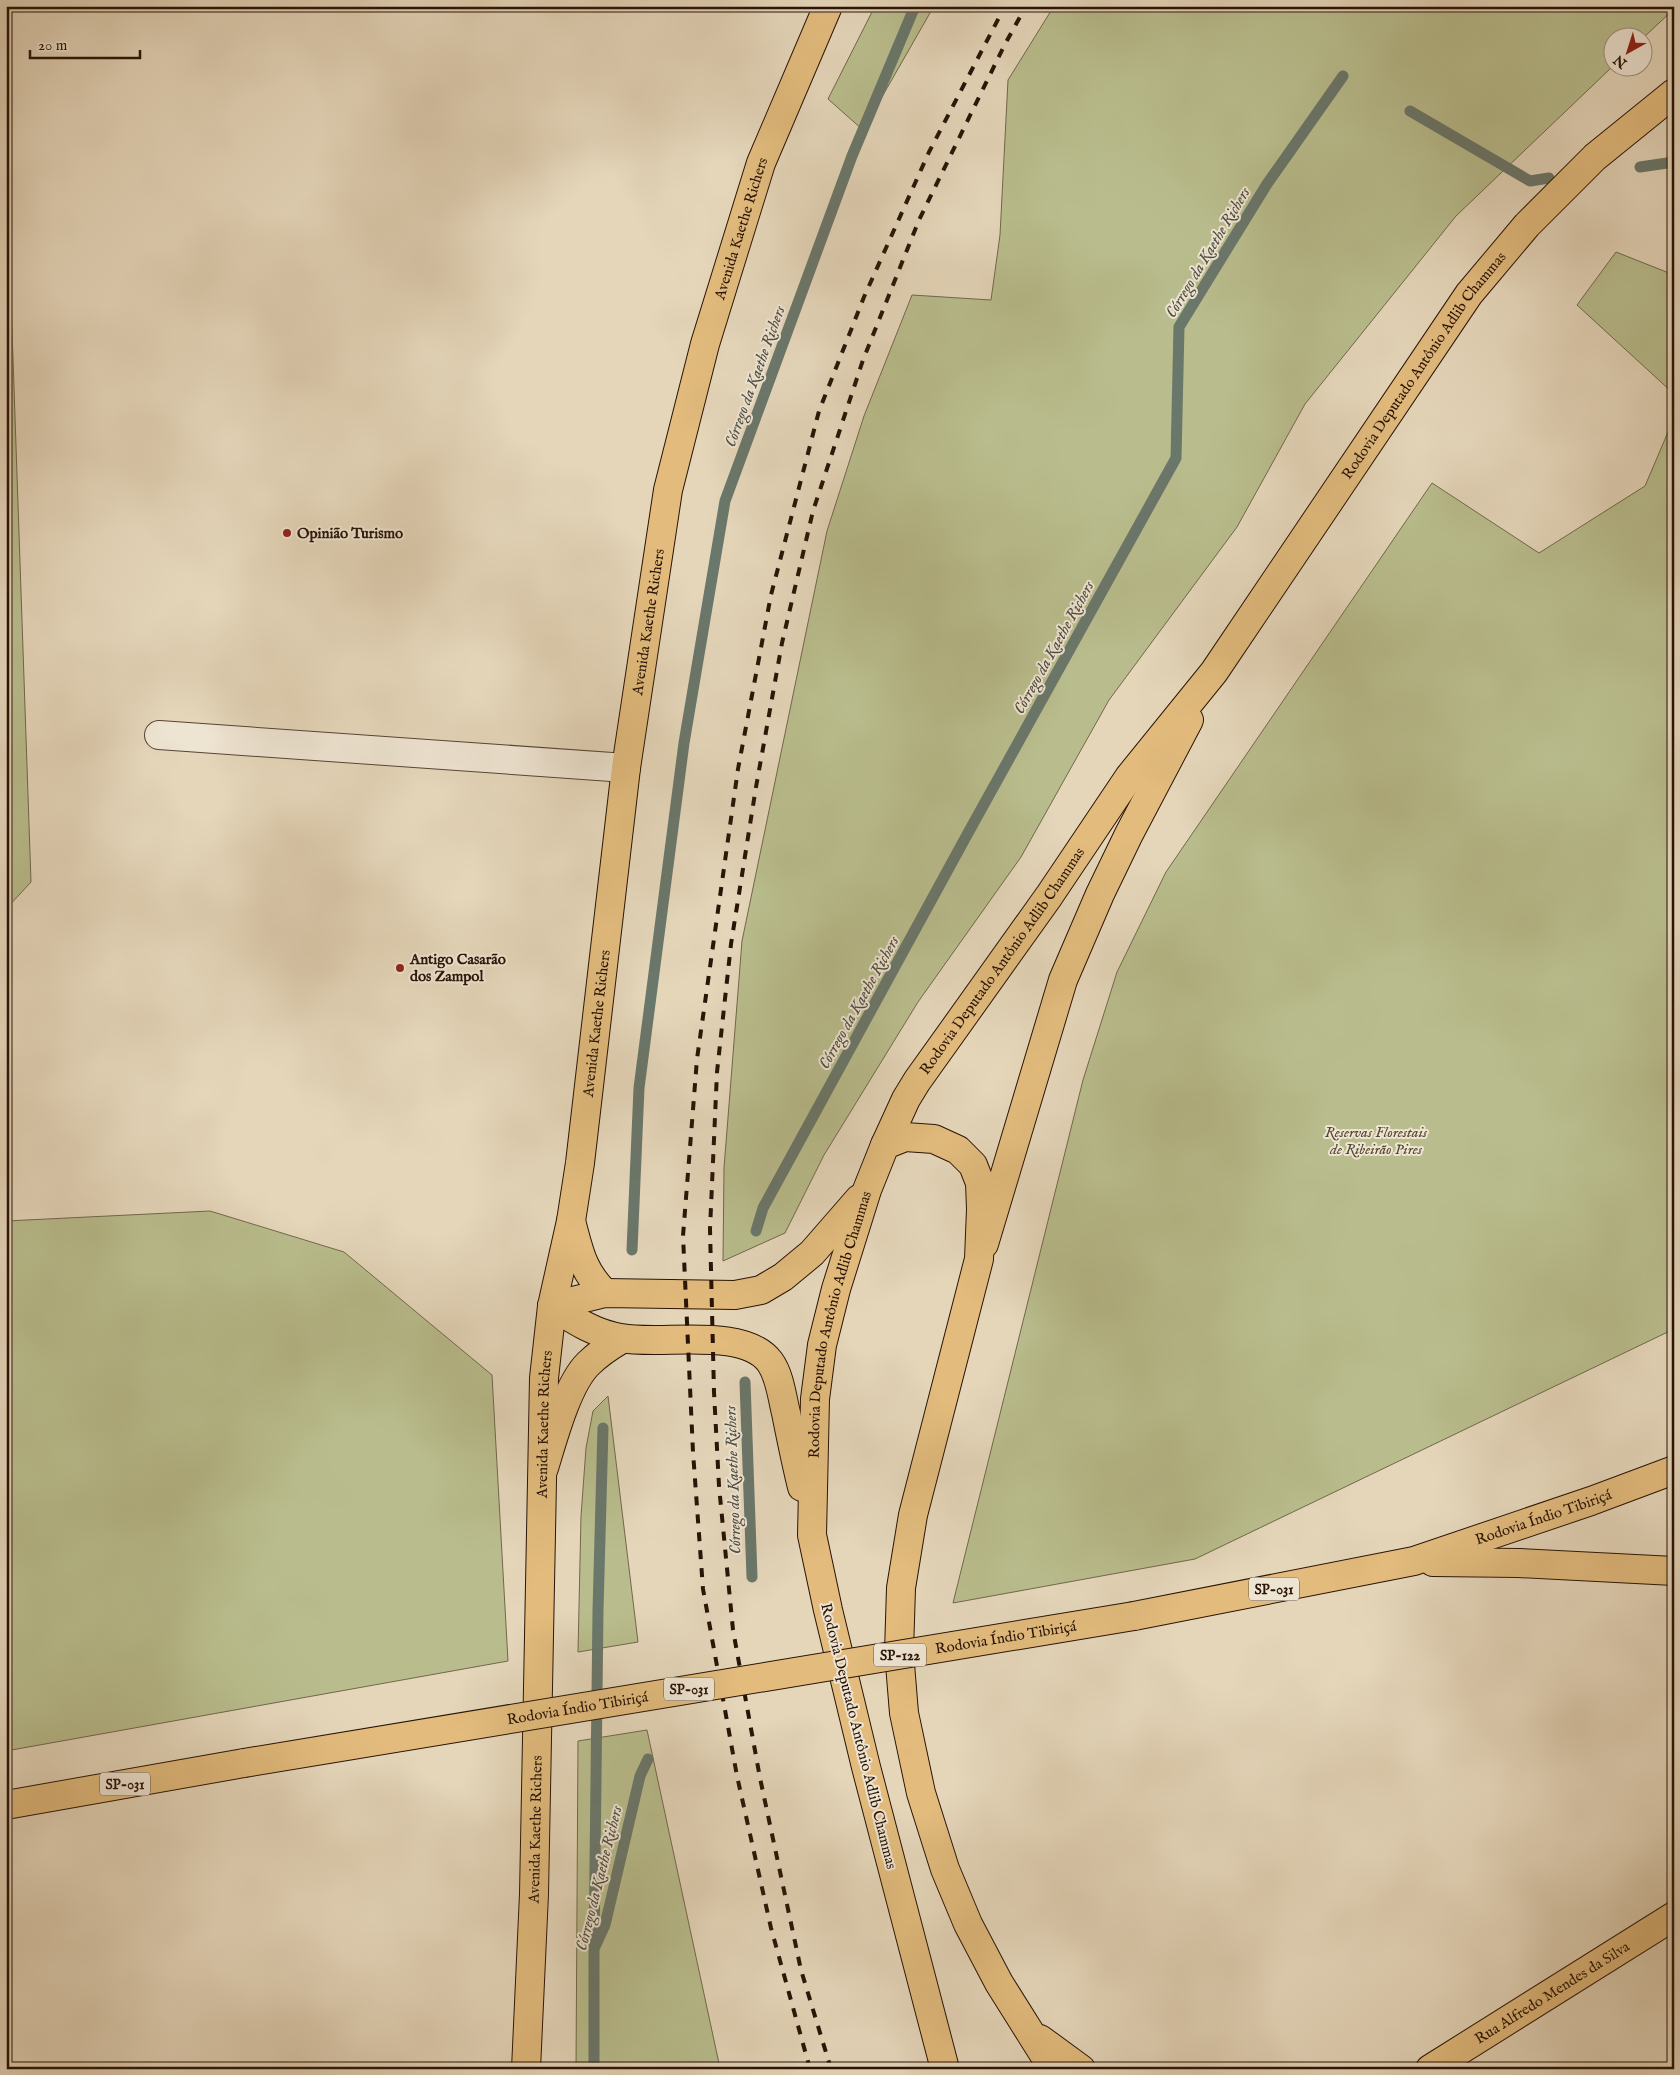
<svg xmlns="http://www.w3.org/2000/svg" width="1680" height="2075" viewBox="0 0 1680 2075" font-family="'IM FELL English',serif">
	<rect width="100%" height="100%" fill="#e5d6ba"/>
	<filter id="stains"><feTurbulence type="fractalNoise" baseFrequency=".004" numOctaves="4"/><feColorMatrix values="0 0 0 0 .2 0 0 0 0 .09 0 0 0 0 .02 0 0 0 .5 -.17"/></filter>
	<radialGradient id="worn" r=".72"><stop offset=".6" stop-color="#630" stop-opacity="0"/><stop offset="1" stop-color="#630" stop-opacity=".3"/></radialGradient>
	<path fill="#b9bd8d" stroke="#70684a" d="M875,6h59l-71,124 -35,-31z
		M1054,6h620v3l-31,29h-31v29l-156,149 -151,188 -68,123 -128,173 -88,157 -103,145 -94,153 -39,78 -62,28 1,-93 18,-227 85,-410 37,-115 48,-121 79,5 9,-65 8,-155z
		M8,213l23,669 -25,27v-695z
		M1616,252l58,23v119l-97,-89z
		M1674,418v911l-479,230 -242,44 130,-523 34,-108 49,-100 266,-389 107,70 106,-67z
		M210,1211l134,41 148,123 16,286 -502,90v-530z
		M608,1396l30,246 -60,10 3,-136 5,-68 7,-37z
		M647,1730l73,338 -2,1h-142l2,-328z"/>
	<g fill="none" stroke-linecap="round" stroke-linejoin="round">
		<path stroke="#6a776b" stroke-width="11" d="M1410,111l120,70 19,-3
			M1640,167l34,-5
			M756,1231l7,-23 205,-375 208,-375 3,-131 88,-143 76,-108
			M632,1250l7,-162 45,-345 41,-242 127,-345 63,-150
			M745,1382l7,195
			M594,1949l4,-339 5,-182
			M594,2069v-120l11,-24 35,-149 8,-17"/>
		<defs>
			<path id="minor" d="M159,735l467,33"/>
			<g id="major">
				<path id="s1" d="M885,1145l21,-46 11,-18 132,-185 80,-119 85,-105 255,-378 58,-69 68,-68 79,-64"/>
				<path d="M984,1244l79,-264 37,-86 29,-60 60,-114"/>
				<path id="s2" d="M526,2069l8,-175 10,-516 8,-72 19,-85 9,-58 46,-395 42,-278 37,-146 56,-181 67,-157"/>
			</g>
			<g id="highway">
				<path d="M571,1221c8,29 11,50 34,72"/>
				<path d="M552,1306c22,14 43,28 69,32 40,8 122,-12 149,24 10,14 12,35 16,51 5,25 10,50 16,74"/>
				<path d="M552,1306l53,-13 130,2 26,-5 22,-13 29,-24 47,-54"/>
				<path d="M544,1468c9,-29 23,-83 44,-104 10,-10 22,-18 34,-25"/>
				<path d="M1433,1562l86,1 155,8"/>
				<path id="s3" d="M1134,1616l280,-55 177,-60 83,-31"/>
				<path d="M6,1805l238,-42"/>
				<path d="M1040,2039l41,30"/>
				<path id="s4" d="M945,2069l-79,-302 -38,-157 -16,-75 3,-136 7,-54 14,-56 31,-99 18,-45 20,-8 29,2 24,11 15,15 7,18 1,26 -2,50 -66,256 -12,73 -2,64 5,61 17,80 24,76 23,55 31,59 54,86"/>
				<path id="s5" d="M1430,2069l244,-153"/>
			</g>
		</defs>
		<use href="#minor" stroke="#574433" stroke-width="30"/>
		<use href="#major" stroke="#281306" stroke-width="30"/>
		<use href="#highway" stroke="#281306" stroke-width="30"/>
		<use href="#minor" stroke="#eee4d2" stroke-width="28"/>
		<use href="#major" stroke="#e2bb7d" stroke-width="28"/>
		<use href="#highway" stroke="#e2bb7d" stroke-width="28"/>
		<path stroke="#281306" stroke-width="4" stroke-dasharray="9 9" stroke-linecap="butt" d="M810,2069l-39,-141 -34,-152 -34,-187 -10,-137 -10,-216 14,-177 41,-290 33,-174 48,-184 45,-114 65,-145 76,-146
			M831,2069l-30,-99 -41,-192 -27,-148 -14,-144 -5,-94 -4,-163 7,-157 14,-128 25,-157 26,-144 31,-132 50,-151 56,-140 85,-174 22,-40"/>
		<defs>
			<g id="highway-bridge">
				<path id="s6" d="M244,1763l890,-147"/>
			</g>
		</defs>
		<use href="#highway-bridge" stroke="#281306" stroke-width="30" stroke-linecap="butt"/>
		<use href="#highway-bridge" stroke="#e2bb7d" stroke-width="28"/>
	</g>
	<g fill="#8f2418" stroke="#eee4d2" stroke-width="2">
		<circle cx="287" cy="533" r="5"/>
		<circle cx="400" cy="968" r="5"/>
	</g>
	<g text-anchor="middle" stroke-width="4" stroke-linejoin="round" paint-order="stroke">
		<g fill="#eee4d2" stroke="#635243" stroke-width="1">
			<rect x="1249" y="1577.5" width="50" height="23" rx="4"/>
			<rect x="874" y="1643.5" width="52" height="23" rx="4"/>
			<rect x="664" y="1677.5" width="50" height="23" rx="4"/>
			<rect x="100" y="1772.5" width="50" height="23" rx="4"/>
		</g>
		<g font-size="14" font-weight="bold" fill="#281306">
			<text x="1274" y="1594">SP-031</text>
			<text x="900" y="1660">SP-122</text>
			<text x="689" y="1694">SP-031</text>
			<text x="125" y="1789">SP-031</text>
		</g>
		<g font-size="15" fill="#281306" stroke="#eee4d2">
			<text dy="5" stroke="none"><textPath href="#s2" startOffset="1860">Avenida Kaethe Richers</textPath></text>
			<text dy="5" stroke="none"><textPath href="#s1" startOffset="949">Rodovia Deputado Antônio Adlib Chammas</textPath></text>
			<text dy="5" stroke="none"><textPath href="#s2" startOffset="1455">Avenida Kaethe Richers</textPath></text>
			<text dy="5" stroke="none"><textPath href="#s1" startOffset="219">Rodovia Deputado Antônio Adlib Chammas</textPath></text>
			<text dy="5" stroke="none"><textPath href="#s2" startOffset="1050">Avenida Kaethe Richers</textPath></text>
			<text dy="5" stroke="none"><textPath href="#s4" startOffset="764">Rodovia Deputado Antônio Adlib Chammas</textPath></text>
			<text dy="5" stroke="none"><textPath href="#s2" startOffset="645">Avenida Kaethe Richers</textPath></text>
			<text dy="5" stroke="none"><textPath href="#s3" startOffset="422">Rodovia Índio Tibiriçá</textPath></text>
			<text dy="5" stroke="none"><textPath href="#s6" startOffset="772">Rodovia Índio Tibiriçá</textPath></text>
			<text dy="5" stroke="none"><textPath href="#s6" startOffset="338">Rodovia Índio Tibiriçá</textPath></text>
			<text transform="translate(859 1736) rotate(76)" y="5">Rodovia Deputado Antônio Adlib Chammas</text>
			<text dy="5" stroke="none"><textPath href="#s2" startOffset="240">Avenida Kaethe Richers</textPath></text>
			<text dy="5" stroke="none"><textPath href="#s5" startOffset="144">Rua Alfredo Mendes da Silva</textPath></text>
		</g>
		<g font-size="15" font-weight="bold" fill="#281306" stroke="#eee4d2" text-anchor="start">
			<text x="297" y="538">Opinião Turismo</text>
			<text x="410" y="964">Antigo Casarão<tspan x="410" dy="17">dos Zampol</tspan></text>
		</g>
		<g font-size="15" font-style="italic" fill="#54462e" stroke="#eee4d2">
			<text x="1376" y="1137">Reservas Florestais<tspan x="1376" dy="17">de Ribeirão Pires</tspan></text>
		</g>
		<g font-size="16" font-style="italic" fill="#4e4d41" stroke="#eee4d2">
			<text transform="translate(1207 252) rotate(-59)" y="6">Córrego da Kaethe Richers</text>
			<text transform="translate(754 376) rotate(-70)" y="6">Córrego da Kaethe Richers</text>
			<text transform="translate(1053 647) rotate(-61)" y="6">Córrego da Kaethe Richers</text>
			<text transform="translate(858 1002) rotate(-61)" y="6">Córrego da Kaethe Richers</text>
			<text transform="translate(732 1480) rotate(-92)" y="6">Córrego da Kaethe Richers</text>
			<text transform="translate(598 1878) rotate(-76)" y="6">Córrego da Kaethe Richers</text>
		</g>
	</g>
	<rect width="1680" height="2075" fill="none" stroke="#e5d6ba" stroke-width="25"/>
	<rect x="8" y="8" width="1665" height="2060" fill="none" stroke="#281306" stroke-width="2.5"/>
	<rect x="12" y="12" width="1655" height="2050" fill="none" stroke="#281306"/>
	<g transform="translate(1628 52) rotate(219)"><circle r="24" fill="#eee4d2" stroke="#9f9080"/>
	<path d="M0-4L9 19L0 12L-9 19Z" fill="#8f2418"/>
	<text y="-8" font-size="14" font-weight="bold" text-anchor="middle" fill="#281306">N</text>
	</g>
	<path d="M30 50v8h110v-8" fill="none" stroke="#281306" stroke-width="2.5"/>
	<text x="38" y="50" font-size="15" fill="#281306" stroke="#eee4d2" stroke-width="4" paint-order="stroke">20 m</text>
	<rect width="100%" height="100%" filter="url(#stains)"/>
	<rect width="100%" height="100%" fill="url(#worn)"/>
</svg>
